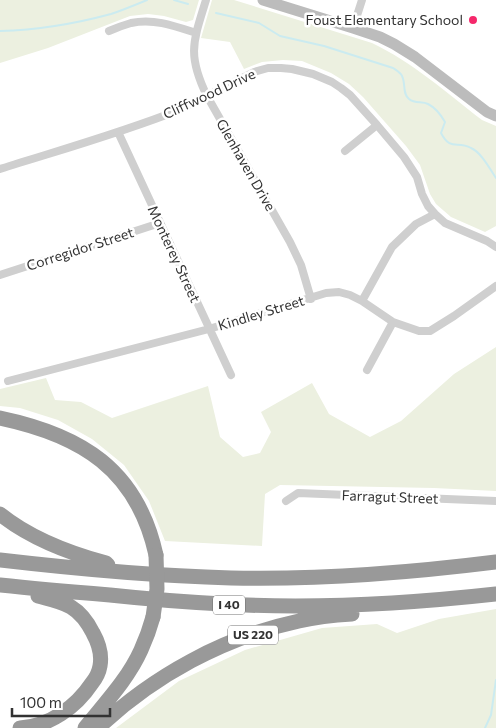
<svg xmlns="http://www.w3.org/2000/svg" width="496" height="728" viewBox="0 0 496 728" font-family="Commissioner,sans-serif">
	<rect width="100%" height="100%" fill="#fff"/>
	<path fill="#ecf0e0" d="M0,0h199l-6,20 -7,2 -22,-6 -16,-2 -18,2 -82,32 -48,15z
		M212,0h22l138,43c40,19 75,50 110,77l14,6v100l-11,6 -34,-15 -15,-13 -6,-10 -10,-29 -14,-19 -43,-49 -14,-13 -18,-11 -29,-12 -19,-1 -21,2 -18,7 -14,-27 -29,-4z
		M496,347v144l-62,-3 -154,-3 -15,9 -3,52 -97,-5 -16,-40 -25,-36 -32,-26 -34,-19 -38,-12 -20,-2v-17l46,-11 9,22 26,2 31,16 96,-32 12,51 23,20 17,-4 11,-21 -10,-20 51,-29 17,31 41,23 31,-16 53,-47z
		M496,609v119h-380l63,-47 66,-31 77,-22 55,-4 20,9 42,-14z"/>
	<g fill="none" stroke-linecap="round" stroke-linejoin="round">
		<path stroke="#cbebf0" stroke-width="2" d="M174,0l14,4
			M216,13l43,10 21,13 44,10 69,22c3,2 8,5 9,8 4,8 0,17 7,23 6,5 13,2 19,5 8,4 13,11 17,18l-4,11c10,19 16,7 30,15 10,4 19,21 25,30
			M0,31c38,-1 74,-7 111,-17 12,-4 24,-9 36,-14
			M485,728l6,-13 5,-35"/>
		<path stroke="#cfcfcf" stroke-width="8" d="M206,0c-13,42 -19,55 1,96l83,146 11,23 10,34
			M353,28l9,-28
			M109,31c7,-3 15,-6 22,-8 23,-5 44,3 65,10
			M118,132l113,243
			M345,151l32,-26
			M0,169c60,-19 121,-36 179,-59l75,-38 14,-4h13l11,1 21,5 19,8 9,6 9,7 27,30 27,32 13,20 5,17 6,12 7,8 10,9 42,18 9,6
			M0,275l160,-52
			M362,301l30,-54 24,-23 19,-10
			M367,370l26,-48
			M8,381l201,-52 117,-36 13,-1 11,3 12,6 31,21 26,9h11l24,-15 42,-30
			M286,501l12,-8 198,8"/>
		<path stroke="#bcbcbc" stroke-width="11" d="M263,0l90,28 27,9 14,7 21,13 72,55 9,4"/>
		<path stroke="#999" stroke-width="15" d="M0,418c81,17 137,51 156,137
			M0,514c31,25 69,39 106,49l2,2
			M0,560c77,9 154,16 231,18 88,2 177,-5 265,-16
			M0,585c37,4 73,7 110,10 37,4 75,7 113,9 91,5 183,0 273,-10
			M20,728c30,-2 56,-21 72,-45 4,-5 7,-11 8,-17 2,-11 -2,-24 -7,-33 -5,-10 -12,-20 -22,-26 -10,-6 -22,-8 -33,-11
			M85,728c20,-25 43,-49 56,-78 5,-11 9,-22 12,-33
			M98,728c55,-52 126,-91 201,-107 17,-4 35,-6 53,-7"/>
		<path stroke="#999" stroke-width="15" d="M153,617l4,-28 -1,-34"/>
	</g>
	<circle fill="#f5286b" stroke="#fff" stroke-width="2" cx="473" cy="20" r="5"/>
	<g text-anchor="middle" stroke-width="5" stroke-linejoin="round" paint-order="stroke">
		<g fill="#fff" stroke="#707070" stroke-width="1">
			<rect x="213" y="595.5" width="32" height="19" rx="4"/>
			<rect x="228" y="625.5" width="50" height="19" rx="4"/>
		</g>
		<g font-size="12" font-weight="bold" fill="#323232">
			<text x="229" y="609">I 40</text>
			<text x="253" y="639">US 220</text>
		</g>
		<g font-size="14" fill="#323232" stroke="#fff" text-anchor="end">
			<text x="463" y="25">Foust Elementary School</text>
		</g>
		<g font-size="14" fill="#323232" stroke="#fff">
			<text transform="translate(209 94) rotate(-25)" y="5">Cliffwood Drive</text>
			<text transform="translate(246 165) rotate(60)" y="5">Glenhaven Drive</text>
			<text transform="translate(80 249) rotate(-18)" y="5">Corregidor Street</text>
			<text transform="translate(174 254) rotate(65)" y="5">Monterey Street</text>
			<text transform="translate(261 313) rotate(-17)" y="5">Kindley Street</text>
			<text transform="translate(390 497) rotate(2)" y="5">Farragut Street</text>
		</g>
	</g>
	<path d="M12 708v8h98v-8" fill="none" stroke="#323232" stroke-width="2.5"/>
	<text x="20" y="708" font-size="15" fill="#323232" stroke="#ffffff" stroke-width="4" paint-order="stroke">100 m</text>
</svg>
